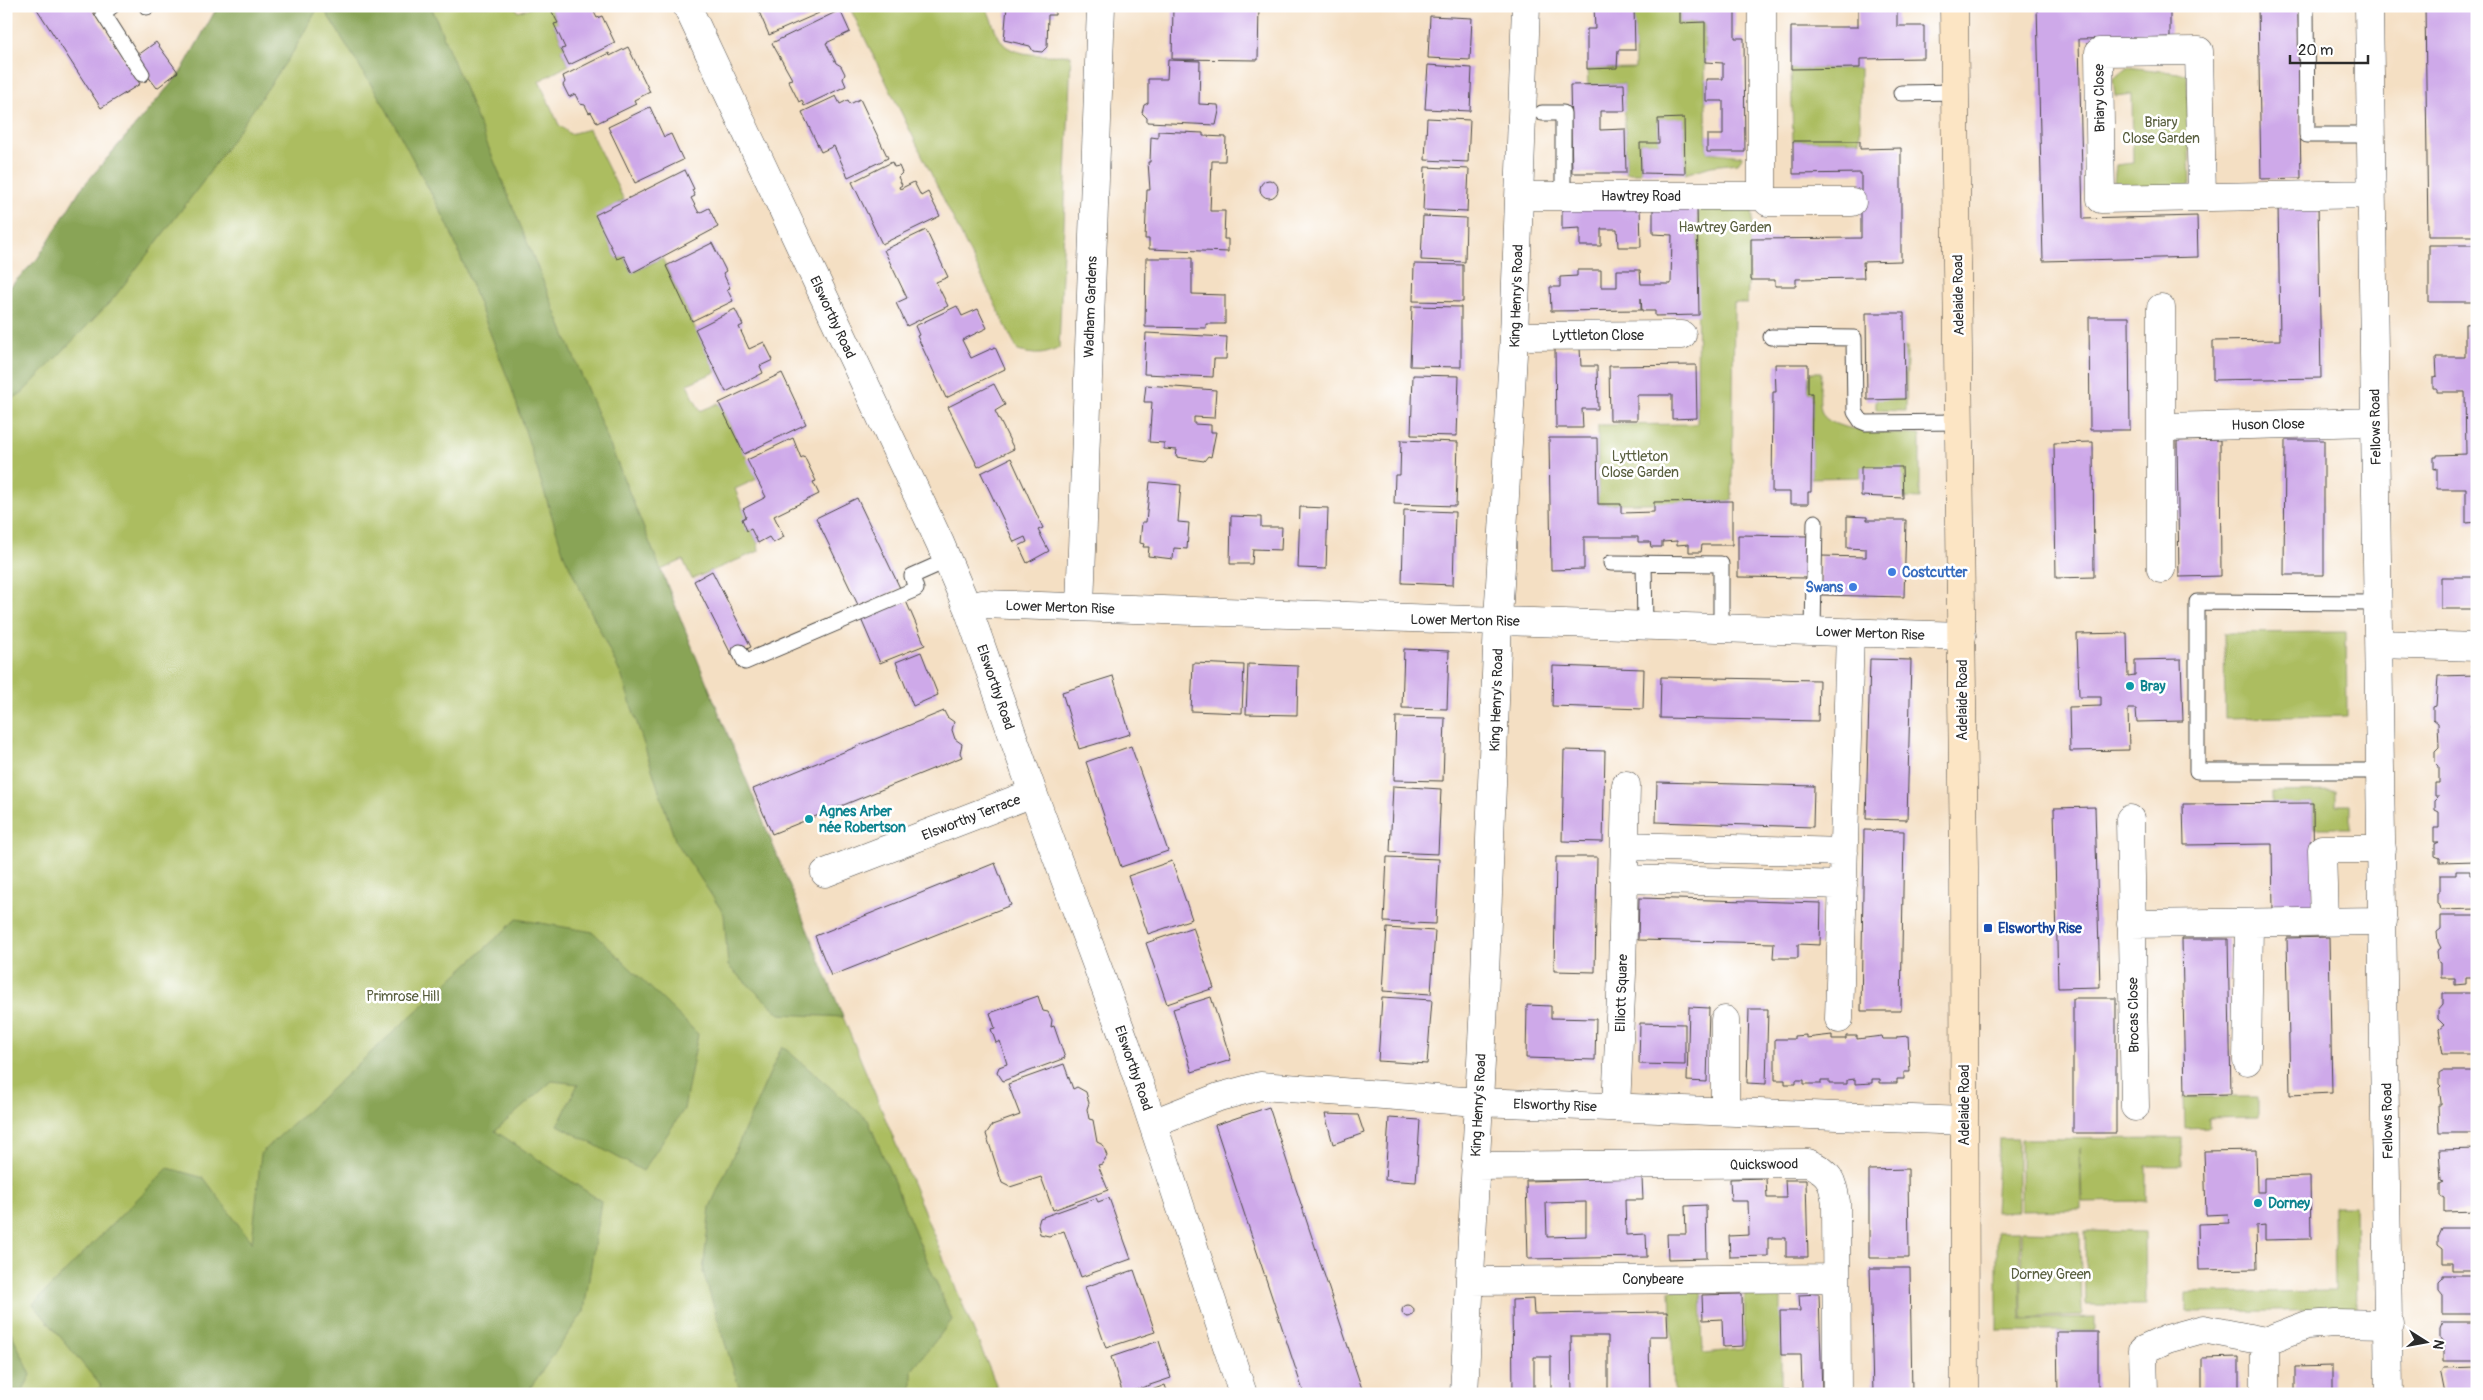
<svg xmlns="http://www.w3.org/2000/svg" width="2483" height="1400" viewBox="0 0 2483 1400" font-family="Pangolin,sans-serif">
	<rect width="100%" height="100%" fill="#fff"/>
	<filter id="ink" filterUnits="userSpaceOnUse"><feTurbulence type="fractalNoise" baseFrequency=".02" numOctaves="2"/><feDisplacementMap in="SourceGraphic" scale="10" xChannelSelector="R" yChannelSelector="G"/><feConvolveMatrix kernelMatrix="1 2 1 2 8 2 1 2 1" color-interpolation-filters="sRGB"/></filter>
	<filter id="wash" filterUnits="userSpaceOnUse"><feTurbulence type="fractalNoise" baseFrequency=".0096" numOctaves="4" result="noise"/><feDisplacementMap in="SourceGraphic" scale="20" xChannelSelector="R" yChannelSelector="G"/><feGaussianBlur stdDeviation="1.12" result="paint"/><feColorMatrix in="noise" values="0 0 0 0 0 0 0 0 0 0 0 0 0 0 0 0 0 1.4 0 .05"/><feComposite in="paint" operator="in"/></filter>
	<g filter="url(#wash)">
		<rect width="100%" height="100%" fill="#f4dfc3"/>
		<path fill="#acbd60" stroke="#6c7446" d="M218,6h297l3,6 17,-6h14l9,17 -4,2 11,23 -4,2 8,15 -30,16 20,44 11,9 19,-5 35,71 -28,15 21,44 7,-3 8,17 30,-15 54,114 -29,12 13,27 19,-8 38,76 -22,10 11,28 -3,2 4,12 4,-2 7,14 1,8 -67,28 -9,-19 -22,10 117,291 222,533h-994v-1103l32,-33 42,-68 101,-118z
			M849,6h137c5,12 9,26 16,36 11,16 52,13 69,13l-12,293c-15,8 -25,7 -41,3z
			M1634,6h46v17l24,-1 3,130 36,4 -5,7 -27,3 -26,8 -1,-55h-26l1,24h-19l1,30h-15l-2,-89 -36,1 -1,-16 48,-1z
			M2128,67l59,7 3,112 -58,5 -18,-10 2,-16 17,-2 -1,-69 -17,2 -2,-17z
			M1860,68v73h-67l-2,-72z
			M1698,206l53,1 2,9 -6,87h-13l-2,198 -134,3v-79l99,-1z
			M1894,346l13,1 -1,64 -30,-1v-14z
			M1812,372h9c0,12 -4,32 2,43 11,18 76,18 97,20v64l-17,-1 -42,-31v10l-50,1 1,-85h-4l1,-16z
			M2346,632l1,84 -122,2 -1,-85z
			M2336,791v14h14v23h-36l-1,-25 -41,1v-12z
			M2184,1097h74v20l-49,1v9l-24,1z
			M2182,1138v28h-36v35l-64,1 -2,-55 1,63 -60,1v-72z
			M1999,1139h19v72l-23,1z
			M2334,1206h21l2,104 -171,2v-19l149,-2z
			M1997,1231h22l2,88 74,-2v14h-98z
			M2021,1231l59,1 2,83 -60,3z
			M2085,1231l60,1 1,73h-60z
			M1670,1290l31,2 2,61 41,-4 1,-56 36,3v98h-107z"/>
		<path fill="#89a456" stroke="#5a6840" d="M218,6h101l-26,46 -91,131 -89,116 -90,93 -17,11v-112l32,-33 42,-68 101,-118z
			M322,6h109l412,1011 -63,-3 -52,-48 -4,-52 -49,-74 -53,-163 -58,-122 -52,-166 -64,-164 -63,-118z
			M517,919l76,13 105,102 -14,75 -41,62 -85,-46 20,-41 -26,-3 -57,50 106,70 -17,110 -58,83h-434l9,-8 -68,-82 135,-136 36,10 48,65 9,-90z
			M782,1046l86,74 84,200 -40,50v24h-171l-38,-122 7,-65z
			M10,1330l21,45 -10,19h-15v-63z"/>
		<g id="blocks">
			<path fill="#cea9e9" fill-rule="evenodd" d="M35,6h60l-4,3 49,75 -39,24z
				M549,6h58l-13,6 3,6 5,-2 13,27 -46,22 -8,-16 4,-1 -11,-24 4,-1z
				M750,6h66l3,7 -50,22 -12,-28 -6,2z
				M1007,6h48v9h-7l-1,32 -5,5 -9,-1 -3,-5 -26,-6z
				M1173,6h86l-1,54 -86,-1z
				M1429,6h44v3l-44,-1z
				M1594,6h40l1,44h-17l-1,18 -30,1v-40h8z
				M1680,6h55v32h9l1,114h-38v-17h16v-34h-17v-22h17v-16l-18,-1v-40l-25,1z
				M1858,6h39v20h27v32l-64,1v9l-69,1v-42h67z
				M2037,6h133v31l-91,2 4,180 114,-3 1,41 -155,4z
				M2258,6h40l3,172 -40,1z
				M2425,6h52v230h-49z
				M840,10l10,22 -24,11 10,20 5,3 4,8 -2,5 3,7 -42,20 -2,-6 -3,2 -11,-22 4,-1 -20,-36z
				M1430,16l42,2 -2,42 -42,-2z
				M156,42l22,30 -21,16 -23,-30z
				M628,47l22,45 -16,8 2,4 -39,19 -6,-11 -2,1 -4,-8 -5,-1 -5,-10 -6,3 -6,-12 2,-3 -2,-6 46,-23 1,3z
				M1168,60l32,1 -1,43 19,1 1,6 -3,14 -69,-3v-4l-5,-5 2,-8 4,-2v-24h19z
				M1428,65l44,3 -2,43 -45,-2z
				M1624,84l1,27h-25v19l25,-1 1,44h-54l-2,-88z
				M836,96l4,8 8,-4 2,4 10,-5 28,59 -40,19 -14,-31 -13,6 -19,-40z
				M650,107l14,30 7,-3 12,26 -48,23 -27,-56z
				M1427,118l43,2 -2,42 -43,-2z
				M1684,118l1,56 -44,-1 -1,-30h19l-1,-24z
				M1158,131l45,2v3l23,1 -1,24h-13l-2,50h15l-1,28h4v13l-79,-3v-10h-4l2,-49h3l-2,-28h2l1,-25 7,1z
				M1793,141h67v8l41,-1v113l-38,1 1,16 -68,1v7h-21v-6h-24v-41l110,-1v-65l-68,1z
				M892,162l2,5 5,-1 3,7 -4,4 4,8 -3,2 1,2 14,-7 7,14 7,-4 12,24 -58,28 -30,-62z
				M1425,167l44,2 -2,43 -44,-2z
				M685,170l9,19 -2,1 3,6 -4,2 8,15 10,-5 9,19 -86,46 -8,-17 -7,3 -22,-44z
				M1260 189a9 9 0 1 1 18 0a9 9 0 1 1-18 0Z
				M2318,203l3,175 -108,2v-39l67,-1 -2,-136z
				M1640,206l1,41h-23l-1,-18h-16v17h-21v-18l-18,1v-21z
				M1653,206h44l2,109 -44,1v-5h-13l-1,-13v12l-90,1 -1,-24h10v-10l17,-1v-6h24v17h16v-17h23l1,14h30l1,-49 -19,-1z
				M1423,216l43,2 -1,44 -44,-2z
				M926,230l22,47 -12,5 12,24 -41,20 -11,-23 11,-5 -23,-48z
				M712,243l14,28 -3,2 7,15 -3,1 6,12 -41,20 -26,-55z
				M2429,245h48v57h-48z
				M1146,258h46v36l33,1v29h-19v4l-61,-1z
				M1414,264l49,1v37l-50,-1z
				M957,306l5,10 16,-7 9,19 -25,12 9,18 24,-11 10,22 -59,29 -29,-62 2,-1 -4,-9z
				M1412,306l49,1v60l-51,-1z
				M735,309l8,16 -4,2 10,22 15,-7 9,18 -13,6 3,7 -37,19 -31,-63z
				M1866,313h38l1,86 -38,1z
				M2089,317h40l1,113h-40z
				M2477,323v199l-11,1v-34h-29v-21l-3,1v-12h3v-2l29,-1 -1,-62h-28v-4h-4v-11l4,-1 -1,-19h29v-33z
				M1146,333l81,4 -1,22h-12l-1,18 -69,-3z
				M1580,348l1,18h16l1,43h-16l1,19h-27l-1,-79z
				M1775,364h33v29h4l-1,99h-3v12h-18v-12h-18l1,-100h3z
				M1696,365l1,53 -25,1v-24h-35v25h-27l-1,-54z
				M782,373l24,51 -62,30 -25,-51z
				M1413,375l46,1 -2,60 -46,-1z
				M994,384l11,21 -10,6 19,38 -36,18 -30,-60z
				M1146,385l70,5 -2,28 -20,-1v7l17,1v7h5l-5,25 -3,-1 -4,5 -28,-4 1,-7 -13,-1v-6l-15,-1 3,-40h-8z
				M793,438l8,20 3,-2 12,25 -3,1 6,12 -45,22 10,21 -11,6 -4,-6 -11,6 -7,-14 -4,2 -5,-12 4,-2 -3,-8 23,-12 -19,-37z
				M1549,438h48l1,66h23v9l33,-1v-10l78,-1v44h-30l-1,7h-12v-8l-12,1v-4l-15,1v5h-11l-1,-5h-12v-5h-54v32l-33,1z
				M1401,440l57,2 -2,64 -62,-2 1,-29h5z
				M2220,440l1,136 -42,1 -2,-136z
				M2285,440h39v135h-40z
				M2093,442l1,135 -38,1 -2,-135z
				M1011,458l32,70 -5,2 11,21 -22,12 -8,-17 8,-4 -2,-5 -11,5 -33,-69z
				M1861,467h41l1,31 -42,-2z
				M1150,482l31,3 -3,37 11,1 -2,26 -13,-1 -1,11 -25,-3 1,-9h-6l1,-3 -4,-1 2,-21h4z
				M857,498l43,90 -41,19 -43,-89z
				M1300,507l28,1 -2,61 -28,-1z
				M1404,510l51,2 -2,73 -51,-2z
				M1231,516l30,1v10h21l-1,23 -28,-1 -1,15h-22z
				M1847,516l20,1v3h39l-2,77 -84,-2 1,-39 45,1v-8l-19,-1z
				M1738,535l70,1 -1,42 -69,-1z
				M712,571l39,76 -19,9 -38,-75z
				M2441,577h36v32h-36z
				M906,601l19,44 -45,18 -19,-44z
				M2127,633l1,43 7,-1v-15l46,-1 2,62 -46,1 -1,-13h-8l1,41 -59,1 -1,-44 32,-1v-9h-22l-2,-63z
				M1404,649l45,2 -2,58 -45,-1z
				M921,652l17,43 -25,11 -17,-44z
				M1870,659l41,1 -4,160 -41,-1z
				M1193,663l51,2 -2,48 -51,-2z
				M1248,664l50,2 -1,49 -51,-1z
				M1553,666l91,3 -1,40 -91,-3z
				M2477,675v50h-6l1,9h5v127l-37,1v-4l-5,-2v-12l4,-2h-5v-14h5v-16l-4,-2v-10l4,-4h-4v-13h4v-17l-4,-4v-11l4,-4 -1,-24 -5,-4v-12l3,-1 2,-30z
				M1113,676l17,58 -51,15 -17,-57z
				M1661,677l158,3 -1,41 -158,-3z
				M944,711l3,6 7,5 -2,8 3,9 7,5 -2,9 2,4 -190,77 -19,-45z
				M1396,717l49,1 -2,63 -49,-1z
				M1131,746l37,105 -47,16 -35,-105z
				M1564,750l41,1 -2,91 -41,-1z
				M1657,782l157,4 -1,41 -157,-5z
				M1393,786l48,3 -3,65 -48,-2z
				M2313,803l1,109h-41l-1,-68 -88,1 -1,-41z
				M2095,807l5,180 -42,1 -4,-180z
				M1864,830l40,1 -3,180h-40z
				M1387,857l52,2 -3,65 -52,-2z
				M1556,857h41l-2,115 -41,-1z
				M1172,861l20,58 -44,15 -20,-58z
				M995,863l16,42 -180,71 -16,-40z
				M2456,871h14v4h7v34l-36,1 -1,-4 -3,-2v-11l3,-2v-16h16z
				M1639,898l182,5 -1,42 -22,-1v14h-25l1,-15 -136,-3z
				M2441,916h36v62h-11v6l-11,1v-7h-14v-15l-3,-2 -1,-10 4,-3 -3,-6 -1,-10 4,-3z
				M1193,927l21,61 -47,16 -21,-61z
				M1387,928l48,3 -4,63 -48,-3z
				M2329,937l3,156 -42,2 -3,-157z
				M2182,939h46l3,155 -46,1z
				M2443,993h34v61h-34l-4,-25 5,-4 -6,-6v-9l5,-6z
				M1038,996l5,15 5,1 4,8 -1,7 3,-1 11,32 -62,23 -6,-9 2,-5 8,-3 -7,-23 -4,2 -5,-14 4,-1 -5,-15z
				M1211,997l20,63 -39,12 -19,-63z
				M1382,997l50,3 -5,64 -49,-3z
				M2073,998h43v135h-43z
				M1527,1005l24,1v12l45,1 -1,41 -69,-2z
				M1689,1007l20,1 -2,74 -20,-1z
				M1749,1009h19l-2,75 -19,-1z
				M1640,1023l45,1v41l-46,-1z
				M1806,1035v3l26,-3v4h14v-3h11v3l25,-3 1,3h14v-2l11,-1 2,36h-6v7h-7v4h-17v-4h-8v4l-17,1v-5l-8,1v4h-18v-4h-8v4h-17v-4h-8v4h-11v-4h-10v-41h19v-3z
				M1064,1064l9,25 4,-2 9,5 3,11 -2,6 2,10 4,1 4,22 6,3 4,11 -5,8 -4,1 10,25 -55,20 -12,-33 -31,10 -8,-4 -16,-49 6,-9 28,-10 -12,-31z
				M2442,1071h35v62h-38l-1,-28h3v-3l-2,-14 2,-2 -2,-2v-11z
				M1269,1107l94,285 -7,2h-52l-89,-269z
				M1325,1114l33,1 6,18 -31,11z
				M1389,1118l31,2 -4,62 -31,-2z
				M2477,1149v62l-33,1v-14l-4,-2v-12l4,-2 -3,-1 -2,-31z
				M2256,1150l1,42h7v-14l46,-1 1,62 -46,1v-15l-9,1 1,43 -58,1 -1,-46 31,-1 -1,-9 -22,1 -2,-64z
				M1908,1169l1,89h-40v-88z
				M1642,1178l1,22h-18l1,35 20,-1 1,23 -119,2 -2,-78zM1586,1202v34l-39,1 -1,-34z
				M1766,1178l1,20h19l-1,-18h21l2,77h-22v-19h-18v18l-38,1 -1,-21 20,-1 -1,-34h-17l-1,-22z
				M1096,1198l2,4 11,-4 22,61 -50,18 -17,-46 -15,5 -9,-2 -2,-9 2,-7z
				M1706,1205l1,53 -39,1 -1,-25h19l-1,-28z
				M2442,1228h35v42h-25v-7h-9v-14l-5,-4v-8z
				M1870,1268h40l2,126h-39z
				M1134,1270l21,62 -49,16 -21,-61z
				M2443,1275h34v39h-34v-18l-4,-5v-9l4,-4z
				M1742,1294l1,52 -20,1 -1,-28 -19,1 -1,-25z
				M1819,1294l3,100h-39v-4l19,-1 -1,-34h-20l-1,-44h20l-1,-16z
				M1533,1299l1,15 133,-2 1,24h-19l1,58h-42v-58h-37l1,58h-21v-37h-17v37h-21l-1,-94z
				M1402 1311a6 6 0 1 1 12 0a6 6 0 1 1-12 0Z
				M2443,1322h34v39h-34v-19l-3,-4v-9z
				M2057,1332h41v62h-40z
				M1159,1341l12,37 -48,16 -12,-37z
				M2239,1357v37h-37v-36z
				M2333,1366v28h-38v-27z
				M2477,1367v27h-32l-4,-20 3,-6z
				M1165,1385l3,9h-27z"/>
		</g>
	</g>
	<g filter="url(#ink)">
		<use href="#blocks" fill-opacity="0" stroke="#494642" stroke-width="1"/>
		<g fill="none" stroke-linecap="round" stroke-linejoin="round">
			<defs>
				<path id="service" d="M112,6l-9,7 39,61
					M147,6v1
					M2306,6l1,129h64
					M1901,93l55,-1
					M1542,113h21v83
					M1771,337l83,1 1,74 6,9 5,2 93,-1
					M1611,563l110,1v64
					M1644,563l1,62
					M2379,603l-182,-1v169h184
					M1813,631l2,-109
					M740,652l5,10 171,-73 -4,-13 36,-16"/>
				<path id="minor" d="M687,6l253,537 28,66 65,184 93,251 117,350
					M1762,6v190
					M2369,6l20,1388
					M1520,196h242l6,6h84
					M2202,197l-3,-146 -100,1 2,147 271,-5
					M2161,308v261
					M1514,336l168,-1
					M2162,427l213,-5
					M1080,607l21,-601
					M968,609l14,-5 980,32
					M2379,644l98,3
					M2130,819l5,288
					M1625,846l219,6
					M825,873l208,-80
					M1624,879l219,6
					M2324,922l-2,-73h60
					M2131,924l252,-3
					M1839,1019l11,-387
					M2247,1061l2,-137
					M1616,1107l6,-134 4,-188
					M1725,1111v-91
					M1153,1123l66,-26 41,-11 218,16 486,19
					M1475,1166l333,-3c22,9 24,17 28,39l1,192
					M1471,1281l364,-3
					M1464,1394l20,-391 14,-383 16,-284 12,-330
					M2144,1394l-1,-44 24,-11 36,-10 62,12
					M2265,1394v-53l42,-16 28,-2 55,1"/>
				<path id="secondary" d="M1954,6l10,861 1,527"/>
			</defs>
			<use href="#service" stroke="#494642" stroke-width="17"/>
			<use href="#minor" stroke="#494642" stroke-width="29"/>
			<use href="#secondary" stroke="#494642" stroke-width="29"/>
			<use href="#service" stroke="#fff" stroke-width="15"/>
			<use href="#minor" stroke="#fff" stroke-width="28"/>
			<use href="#secondary" stroke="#fce5c4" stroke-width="28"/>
		</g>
	</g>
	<g fill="#3f7fe0" stroke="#fff" stroke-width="2">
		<circle cx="1892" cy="572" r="5"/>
		<circle cx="1853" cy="587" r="5"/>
	</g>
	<g fill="#0f9aa8" stroke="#fff" stroke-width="2">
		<circle cx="2130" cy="686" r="5"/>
		<circle cx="809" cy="819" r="5"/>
		<circle cx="2258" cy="1203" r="5"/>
	</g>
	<rect fill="#1a4fb4" stroke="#fff" stroke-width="2" x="1983" y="923" width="10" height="10" rx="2.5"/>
	<g text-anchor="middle" stroke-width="5" stroke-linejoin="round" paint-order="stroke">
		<g font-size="14" fill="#2b2b2b" stroke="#fff">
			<text transform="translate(2099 98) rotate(-91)" y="5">Briary Close</text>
			<text x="1641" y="201">Hawtrey Road</text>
			<text transform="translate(1958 295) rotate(-91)" y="5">Adelaide Road</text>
			<text transform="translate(1516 296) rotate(-88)" y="5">King Henry's Road</text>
			<text transform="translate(1090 307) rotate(-88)" y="5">Wadham Gardens</text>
			<text transform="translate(833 317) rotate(65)" y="5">Elsworthy Road</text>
			<text x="1598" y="340">Lyttleton Close</text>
			<text transform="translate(2268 424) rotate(-1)" y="5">Huson Close</text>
			<text transform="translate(2375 427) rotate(-91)" y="5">Fellows Road</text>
			<text transform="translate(1060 607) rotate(2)" y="5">Lower Merton Rise</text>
			<text transform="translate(1465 620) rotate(1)" y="5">Lower Merton Rise</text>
			<text transform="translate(1870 633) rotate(2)" y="5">Lower Merton Rise</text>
			<text transform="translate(996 687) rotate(71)" y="5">Elsworthy Road</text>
			<text transform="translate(1496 700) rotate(-88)" y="5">King Henry's Road</text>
			<text transform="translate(1962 700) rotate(-90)" y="5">Adelaide Road</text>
			<text transform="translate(971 817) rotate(-21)" y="5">Elsworthy Terrace</text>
			<text transform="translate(1621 993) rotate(-88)" y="5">Elliott Square</text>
			<text transform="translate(2133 1015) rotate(-91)" y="5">Brocas Close</text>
			<text transform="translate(1134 1068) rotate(71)" y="5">Elsworthy Road</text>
			<text transform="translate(1478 1105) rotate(-87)" y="5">King Henry's Road</text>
			<text transform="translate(1555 1105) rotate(2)" y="5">Elsworthy Rise</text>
			<text transform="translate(1964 1105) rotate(-90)" y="5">Adelaide Road</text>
			<text transform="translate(2387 1121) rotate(-91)" y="5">Fellows Road</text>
			<text transform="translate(1764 1164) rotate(-1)" y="5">Quickswood</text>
			<text x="1653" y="1284">Conybeare</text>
		</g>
		<g font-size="14" fill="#585e3e" stroke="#fff">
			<text x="2161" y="127">Briary<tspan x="2161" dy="16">Close Garden</tspan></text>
			<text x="1725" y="232">Hawtrey Garden</text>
			<text x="1640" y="461">Lyttleton<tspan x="1640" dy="16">Close Garden</tspan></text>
			<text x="403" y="1001">Primrose Hill</text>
			<text x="2051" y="1279">Dorney Green</text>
		</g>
		<g font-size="14" font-weight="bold" fill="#366cbe" stroke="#fff" text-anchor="start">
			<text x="1902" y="577">Costcutter</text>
			<text x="1843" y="592" text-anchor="end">Swans</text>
		</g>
		<g font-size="14" font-weight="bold" fill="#0d838f" stroke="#fff" text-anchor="start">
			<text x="2140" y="691">Bray</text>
			<text x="819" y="816">Agnes Arber<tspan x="819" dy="16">née Robertson</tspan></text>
			<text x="2268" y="1208">Dorney</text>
		</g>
		<g font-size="14" font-weight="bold" fill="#164399" stroke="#fff" text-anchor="start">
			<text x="1998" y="933">Elsworthy Rise</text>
		</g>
	</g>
	<rect width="2483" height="1400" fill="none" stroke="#fff" stroke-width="25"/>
	<g transform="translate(2426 1342) rotate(101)" stroke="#ffffff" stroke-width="4" paint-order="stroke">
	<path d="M0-4L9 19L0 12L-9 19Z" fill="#2b2b2b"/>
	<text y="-8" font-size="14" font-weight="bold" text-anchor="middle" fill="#2b2b2b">N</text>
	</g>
	<path d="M2290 55v8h78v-8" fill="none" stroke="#2b2b2b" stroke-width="2.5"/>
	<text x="2298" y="55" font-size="15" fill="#2b2b2b" stroke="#ffffff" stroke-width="4" paint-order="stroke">20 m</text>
</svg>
